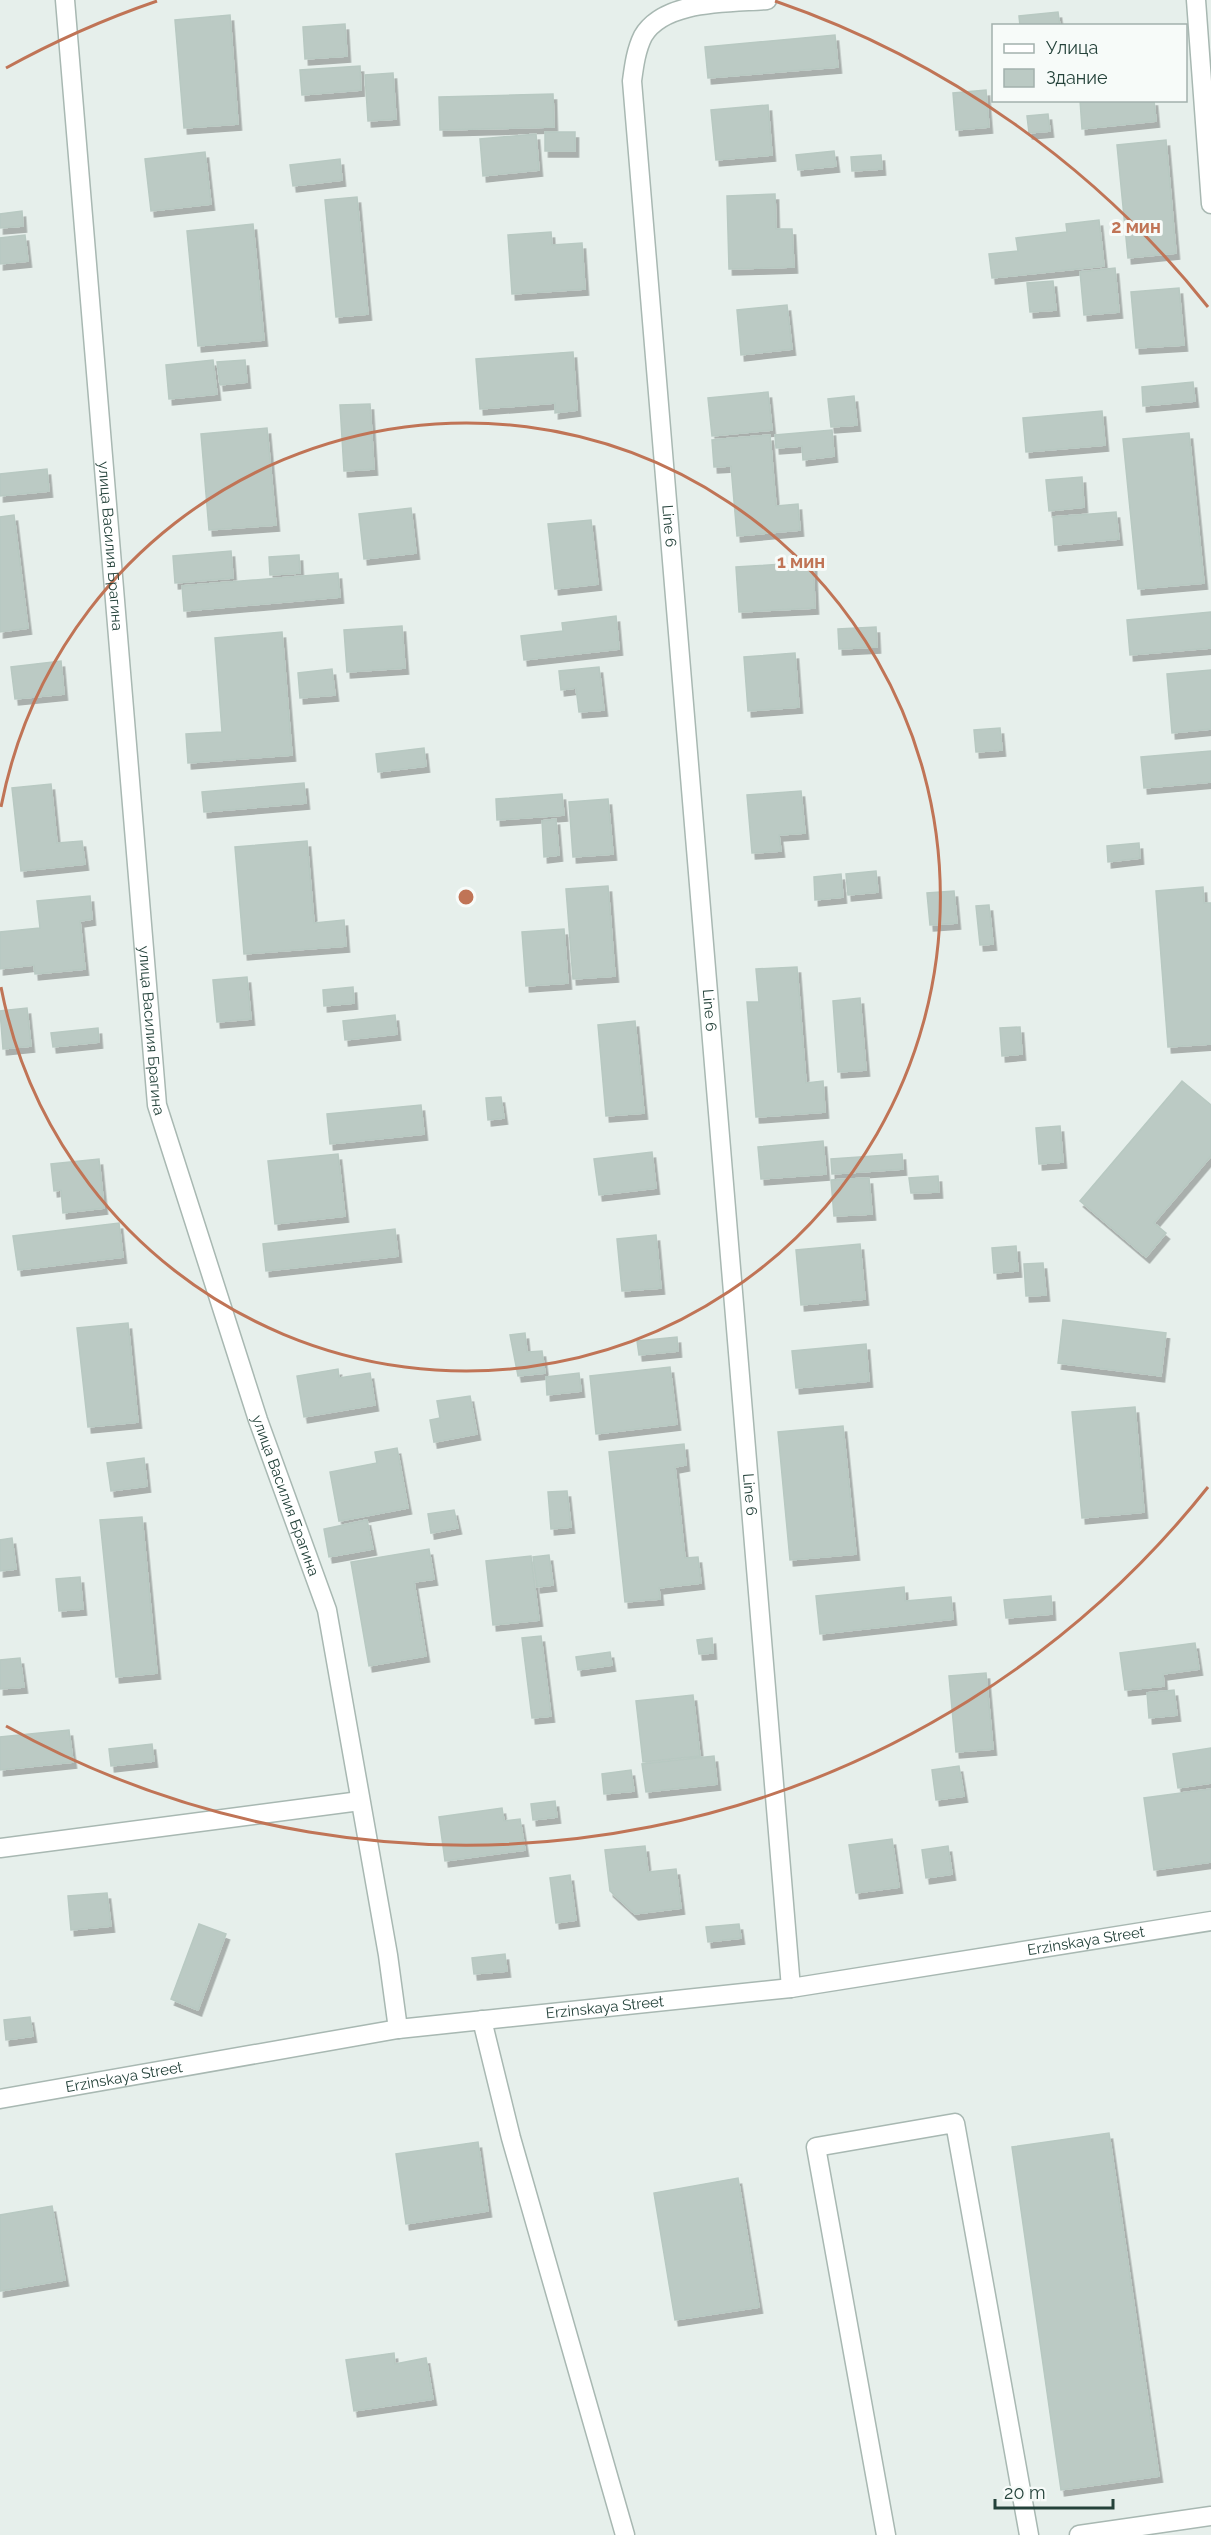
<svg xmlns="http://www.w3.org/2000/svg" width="1211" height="2535" viewBox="0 0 1211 2535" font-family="Raleway,sans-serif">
	<defs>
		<filter id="shadow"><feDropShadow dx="3.5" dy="6" stdDeviation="0" flood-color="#0004"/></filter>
	</defs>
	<rect width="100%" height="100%" fill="#e6efeb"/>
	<path fill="#bbcac4" stroke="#b8c9c2" stroke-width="1.5" filter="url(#shadow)" d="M1058,12l2,14h-40l-1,-10z
		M230,15l8,109 -54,4 -9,-108z
		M345,24l2,32 -42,3 -2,-32z
		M835,35l3,32 -130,11 -3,-31z
		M360,66l1,24 -59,5 -2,-25z
		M393,73l3,46 -28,2 -3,-46z
		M986,90l3,37 -33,3 -3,-37z
		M553,94l1,33 -114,3 -1,-33z
		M1080,100h74l2,21 -74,8z
		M768,105l4,50 -56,5 -5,-50z
		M1048,114l2,17 -21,2 -2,-17z
		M545,132h30v19h-30z
		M536,134l3,36 -56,6 -3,-37z
		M1166,140l10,113 -48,5 -11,-113z
		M834,151l2,15 -38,4 -2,-15z
		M205,152l6,52 -60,7 -6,-52z
		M881,155l1,14 -30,2 -1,-14z
		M340,159l2,21 -49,6 -3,-21z
		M775,194l1,35h16l2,38 -65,2 -2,-73z
		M357,197l11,117 -32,3 -11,-117z
		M22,211l1,15 -23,2v-14z
		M1099,220l5,46 -112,12 -3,-24 29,-3 -2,-13 51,-6 -1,-8z
		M253,224l11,116 -66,6 -11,-115z
		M551,232l1,13 30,-2 3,46 -73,5 -4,-59z
		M25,235l3,26 -28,3v-26z
		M1115,268l4,44 -35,3 -4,-43z
		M1053,281l3,29 -26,2 -3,-29z
		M1179,288l5,57 -48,3 -5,-56z
		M787,305l5,44 -51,6 -4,-45z
		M573,352l4,58 -22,3v-10l-75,6 -4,-50z
		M213,360l4,34 -48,5 -3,-34z
		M245,360l2,22 -27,3 -3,-23z
		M1193,382l2,19 -52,5 -1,-19z
		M768,392l4,38 -60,6 -4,-38z
		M854,396l3,29 -26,2 -3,-28z
		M370,404l4,65 -30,2 -4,-66z
		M1102,411l3,34 -79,7 -3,-34z
		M267,428l9,97 -67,5 -8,-96z
		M832,430l2,26 -31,4 -1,-14 -26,2 -1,-13z
		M1189,433l15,150 -66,6 -15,-150z
		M770,435l6,71 22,-2 2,26 -63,6 -6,-70 -17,1 -2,-27z
		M47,469l2,22 -49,5v-22z
		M1082,477l2,30 -35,4 -3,-31z
		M411,508l5,45 -52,6 -5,-45z
		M1116,512l3,27 -64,6 -2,-28z
		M14,515l14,113 -28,4v-115z
		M591,520l7,64 -43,5 -7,-65z
		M231,551l2,27 -58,5 -2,-27z
		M299,555l1,18 -30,2 -1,-18z
		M813,562l2,46 -76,4 -3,-45z
		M338,573l2,24 -156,14 -2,-25z
		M1211,612v36l-81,7 -3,-35z
		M616,616l3,33 -95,11 -3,-24 42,-5 -1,-8z
		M402,626l3,42 -58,4 -3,-42z
		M876,627l1,20 -38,2 -1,-20z
		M282,632l10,123 -104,8 -2,-29 36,-2 -7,-94z
		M795,653l4,54 -51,4 -4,-54z
		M61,661l3,33 -49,5 -4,-32z
		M599,667l5,43 -25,2 -3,-24 -15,2 -2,-19z
		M332,669l3,26 -35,3 -2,-25z
		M1211,670v59l-39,4 -5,-59z
		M1000,728l2,22 -26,2 -2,-22z
		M424,748l2,18 -48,6 -2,-18z
		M1211,751v31l-67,6 -3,-31z
		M304,783l2,20 -102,9 -2,-20z
		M51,784l6,59 25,-2 3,23 -64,7 -9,-83z
		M801,791l4,42 -26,2 2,16 -29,2 -5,-58z
		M562,794l2,21 -67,5 -1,-21z
		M608,799l5,55 -40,3 -4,-55z
		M556,819l3,36 -15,2 -2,-36z
		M307,841l7,82 30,-3 2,26 -102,8 -9,-107z
		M1139,843l1,15 -32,4 -1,-16z
		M876,871l2,21 -30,3 -2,-21z
		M841,874l2,23 -28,3 -1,-23z
		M608,886l7,90 -42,3 -7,-90z
		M1203,887l1,16h7v141l-43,3 -12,-156z
		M954,891l3,32 -27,2 -3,-32z
		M90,896l2,23 -12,2 5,48 -50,5 -1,-9 -34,4v-37l40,-4 -3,-27z
		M989,905l4,39 -13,1 -4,-39z
		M564,929l4,54 -42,3 -4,-54z
		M797,967l9,116 17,-2 2,31 -69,5 -9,-115h12l-3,-33z
		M247,977l4,42 -34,3 -4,-42z
		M353,987l1,16 -30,3 -1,-16z
		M860,998l6,72 -28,2 -5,-71z
		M27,1008l4,38 -28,3 -3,-38z
		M395,1015l2,19 -52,6 -2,-19z
		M635,1021l9,92 -38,3 -8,-91z
		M1020,1027l2,27 -20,2 -2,-28z
		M98,1028l1,14 -46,5 -2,-14z
		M1182,1081l29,24v51l-57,67 12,10 -20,24 -66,-56z
		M501,1097l3,21 -16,2 -2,-22z
		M421,1105l3,29 -94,10 -3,-30z
		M1060,1126l3,36 -24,2 -3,-36z
		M823,1141l3,33 -65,5 -3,-32z
		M652,1152l4,36 -57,7 -5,-36z
		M338,1154l7,62 -70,8 -7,-63z
		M902,1154l1,15 -71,5 -1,-15z
		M99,1159l5,49 -41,5 -2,-23 -7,1 -3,-27z
		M938,1176l1,16 -28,1 -2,-15z
		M869,1178l3,36 -38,2 -3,-36z
		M119,1223l4,34 -105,13 -5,-34z
		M395,1229l3,27 -132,15 -3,-27z
		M656,1235l5,53 -39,3 -5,-52z
		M860,1244l5,55 -64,6 -5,-55z
		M1016,1246l2,25 -24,2 -2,-25z
		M1043,1263l3,32 -20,1 -2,-32z
		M1063,1320l103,13 -5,43 -103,-13z
		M128,1323l10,99 -50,5 -11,-99z
		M525,1333l2,19 15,-1 3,22 -27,3 -8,-41z
		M677,1337l1,14 -39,4 -2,-14z
		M866,1344l3,37 -73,7 -4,-37z
		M670,1367l7,57 -81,10 -6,-58z
		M338,1369l1,9 31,-5 5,32 -71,12 -7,-41z
		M579,1373l2,18 -34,4 -1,-18z
		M470,1396l7,38 -43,8 -4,-22 10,-2 -3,-17z
		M1135,1407l9,105 -62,6 -10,-106z
		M843,1426l13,128 -66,6 -12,-128z
		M684,1444l2,21 -11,2 10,91 13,-1 3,26 -42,5 1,11 -35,3 -16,-150z
		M397,1448l11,60 -69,13 -9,-49 47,-9 -2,-11z
		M144,1458l3,28 -36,5 -4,-28z
		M567,1491l4,36 -20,2 -3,-37z
		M454,1510l4,18 -27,5 -3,-19z
		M142,1517l15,156 -41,4 -16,-157z
		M367,1520l6,29 -44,8 -5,-28z
		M12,1538l4,31 -16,2v-31z
		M429,1549l5,30 -20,3 12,74 -57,10 -18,-104z
		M549,1555l4,30 -16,2 -4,-30z
		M531,1556l8,64 -46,5 -7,-64z
		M80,1577l3,32 -24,2 -3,-32z
		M904,1587l1,14 46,-4 2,22 -133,15 -4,-38z
		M1051,1596l1,18 -46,4 -2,-18z
		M541,1636l10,80 -19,2 -10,-80z
		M712,1638l1,15 -14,1 -2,-14z
		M1195,1643l4,26 -36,5 1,12 -39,4 -5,-37z
		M610,1652l2,13 -34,5 -2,-13z
		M20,1658l4,29 -24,2v-29z
		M986,1673l7,76 -37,3 -7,-76z
		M1174,1690l3,25 -28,3 -2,-25z
		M693,1695l7,61 -57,6 -7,-61z
		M69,1730l4,32 -73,8v-33z
		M152,1744l2,17 -43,5 -2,-17z
		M1211,1748v35l-33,5 -5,-34z
		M714,1756l3,28 -71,8 -4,-28z
		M959,1766l5,30 -28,4 -4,-30z
		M631,1770l3,21 -30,3 -2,-20z
		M1211,1789v73l-57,8 -10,-72z
		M555,1801l2,16 -24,3 -2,-16z
		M502,1808l2,13 16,-2 5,31 -80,11 -6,-44z
		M892,1839l7,48 -43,6 -7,-48z
		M645,1846l3,26 28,-3 5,39 -46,6 -25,-23 -5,-41z
		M948,1846l4,28 -26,4 -4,-28z
		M570,1875l6,45 -20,3 -6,-45z
		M107,1893l4,33 -40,4 -3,-34z
		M199,1924l27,10 -28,76 -27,-11z
		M739,1924l2,14 -33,4 -2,-15z
		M505,1954l2,17 -33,3 -2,-16z
		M30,2017l3,19 -27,4 -2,-20z
		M1109,2133l50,343 -98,14 -49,-343z
		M478,2142l10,69 -82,13 -10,-70z
		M738,2178l21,129 -84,13 -21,-127z
		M52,2206l13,74 -65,11v-76z
		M394,2353l1,11 31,-6 7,41 -79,12 -8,-51z"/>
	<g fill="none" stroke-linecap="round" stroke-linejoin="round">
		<defs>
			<g id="minor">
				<path id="s1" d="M65,0l92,1105 101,315 69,190 61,345 10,74"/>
				<path id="s2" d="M767,0c-38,3 -103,0 -124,36 -7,14 -9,30 -11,45l159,1907"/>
				<path d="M1196,0l15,204"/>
				<path d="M0,1848l360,-47"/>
				<path d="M482,2020l29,118 114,397"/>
				<path id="s3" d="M0,2099l398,-70 393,-41 420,-67"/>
				<path d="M886,2535l-70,-388 139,-24 74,412"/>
				<path d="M1079,2535l132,-19"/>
			</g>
		</defs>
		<use href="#minor" stroke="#a8b8b2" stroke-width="21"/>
		<use href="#minor" stroke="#fff" stroke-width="18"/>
	</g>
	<g fill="none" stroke="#c07456" stroke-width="3">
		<path d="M1 807A474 474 0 1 1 1 987"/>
		<path d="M1208 1487A948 948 0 0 1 6 1726M6 68A948 948 0 0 1 157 1M775 1A948 948 0 0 1 1208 307"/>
	</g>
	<g text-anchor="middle" stroke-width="6" stroke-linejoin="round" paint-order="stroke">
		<g font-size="15" fill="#24423a" stroke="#f7fbf9">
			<text dy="5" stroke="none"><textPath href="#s2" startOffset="627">Line 6</textPath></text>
			<text dy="5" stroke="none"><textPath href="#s1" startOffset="548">улица Василия Брагина</textPath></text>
			<text dy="5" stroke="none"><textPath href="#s2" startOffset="1113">Line 6</textPath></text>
			<text dy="5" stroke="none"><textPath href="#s1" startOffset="1034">улица Василия Брагина</textPath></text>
			<text dy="5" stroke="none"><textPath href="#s2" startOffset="1599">Line 6</textPath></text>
			<text dy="5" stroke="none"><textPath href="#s1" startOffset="1520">улица Василия Брагина</textPath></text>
			<text dy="5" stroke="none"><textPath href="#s3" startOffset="1098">Erzinskaya Street</textPath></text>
			<text dy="5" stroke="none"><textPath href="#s3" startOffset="612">Erzinskaya Street</textPath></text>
			<text dy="5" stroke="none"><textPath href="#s3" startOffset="126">Erzinskaya Street</textPath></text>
		</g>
	</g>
	<circle cx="466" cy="897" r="9" fill="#c07456" stroke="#f7fbf9" stroke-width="3"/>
	<g font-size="18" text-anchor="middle" font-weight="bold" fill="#c07456" stroke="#f7fbf9" stroke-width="6" stroke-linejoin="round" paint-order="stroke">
		<text x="1136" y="233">2 мин</text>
		<text x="801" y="568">1 мин</text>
	</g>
	<rect x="992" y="24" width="195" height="78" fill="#f7fbf9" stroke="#a3b1ad" stroke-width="1.5"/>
	<rect x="1004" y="44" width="30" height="9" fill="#ffffff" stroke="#a3b1ad" stroke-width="1.5"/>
	<text x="1046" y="54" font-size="18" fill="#24423a">Улица</text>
	<rect x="1004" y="69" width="30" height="18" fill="#bbcac4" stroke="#a3b1ad" stroke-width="1.5"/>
	<text x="1046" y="84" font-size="18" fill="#24423a">Здание</text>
	<path d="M995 2499v9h118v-9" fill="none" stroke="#24423a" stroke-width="3"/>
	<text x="1004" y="2499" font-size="18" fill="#24423a" stroke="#f7fbf9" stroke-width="4.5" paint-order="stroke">20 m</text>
</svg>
